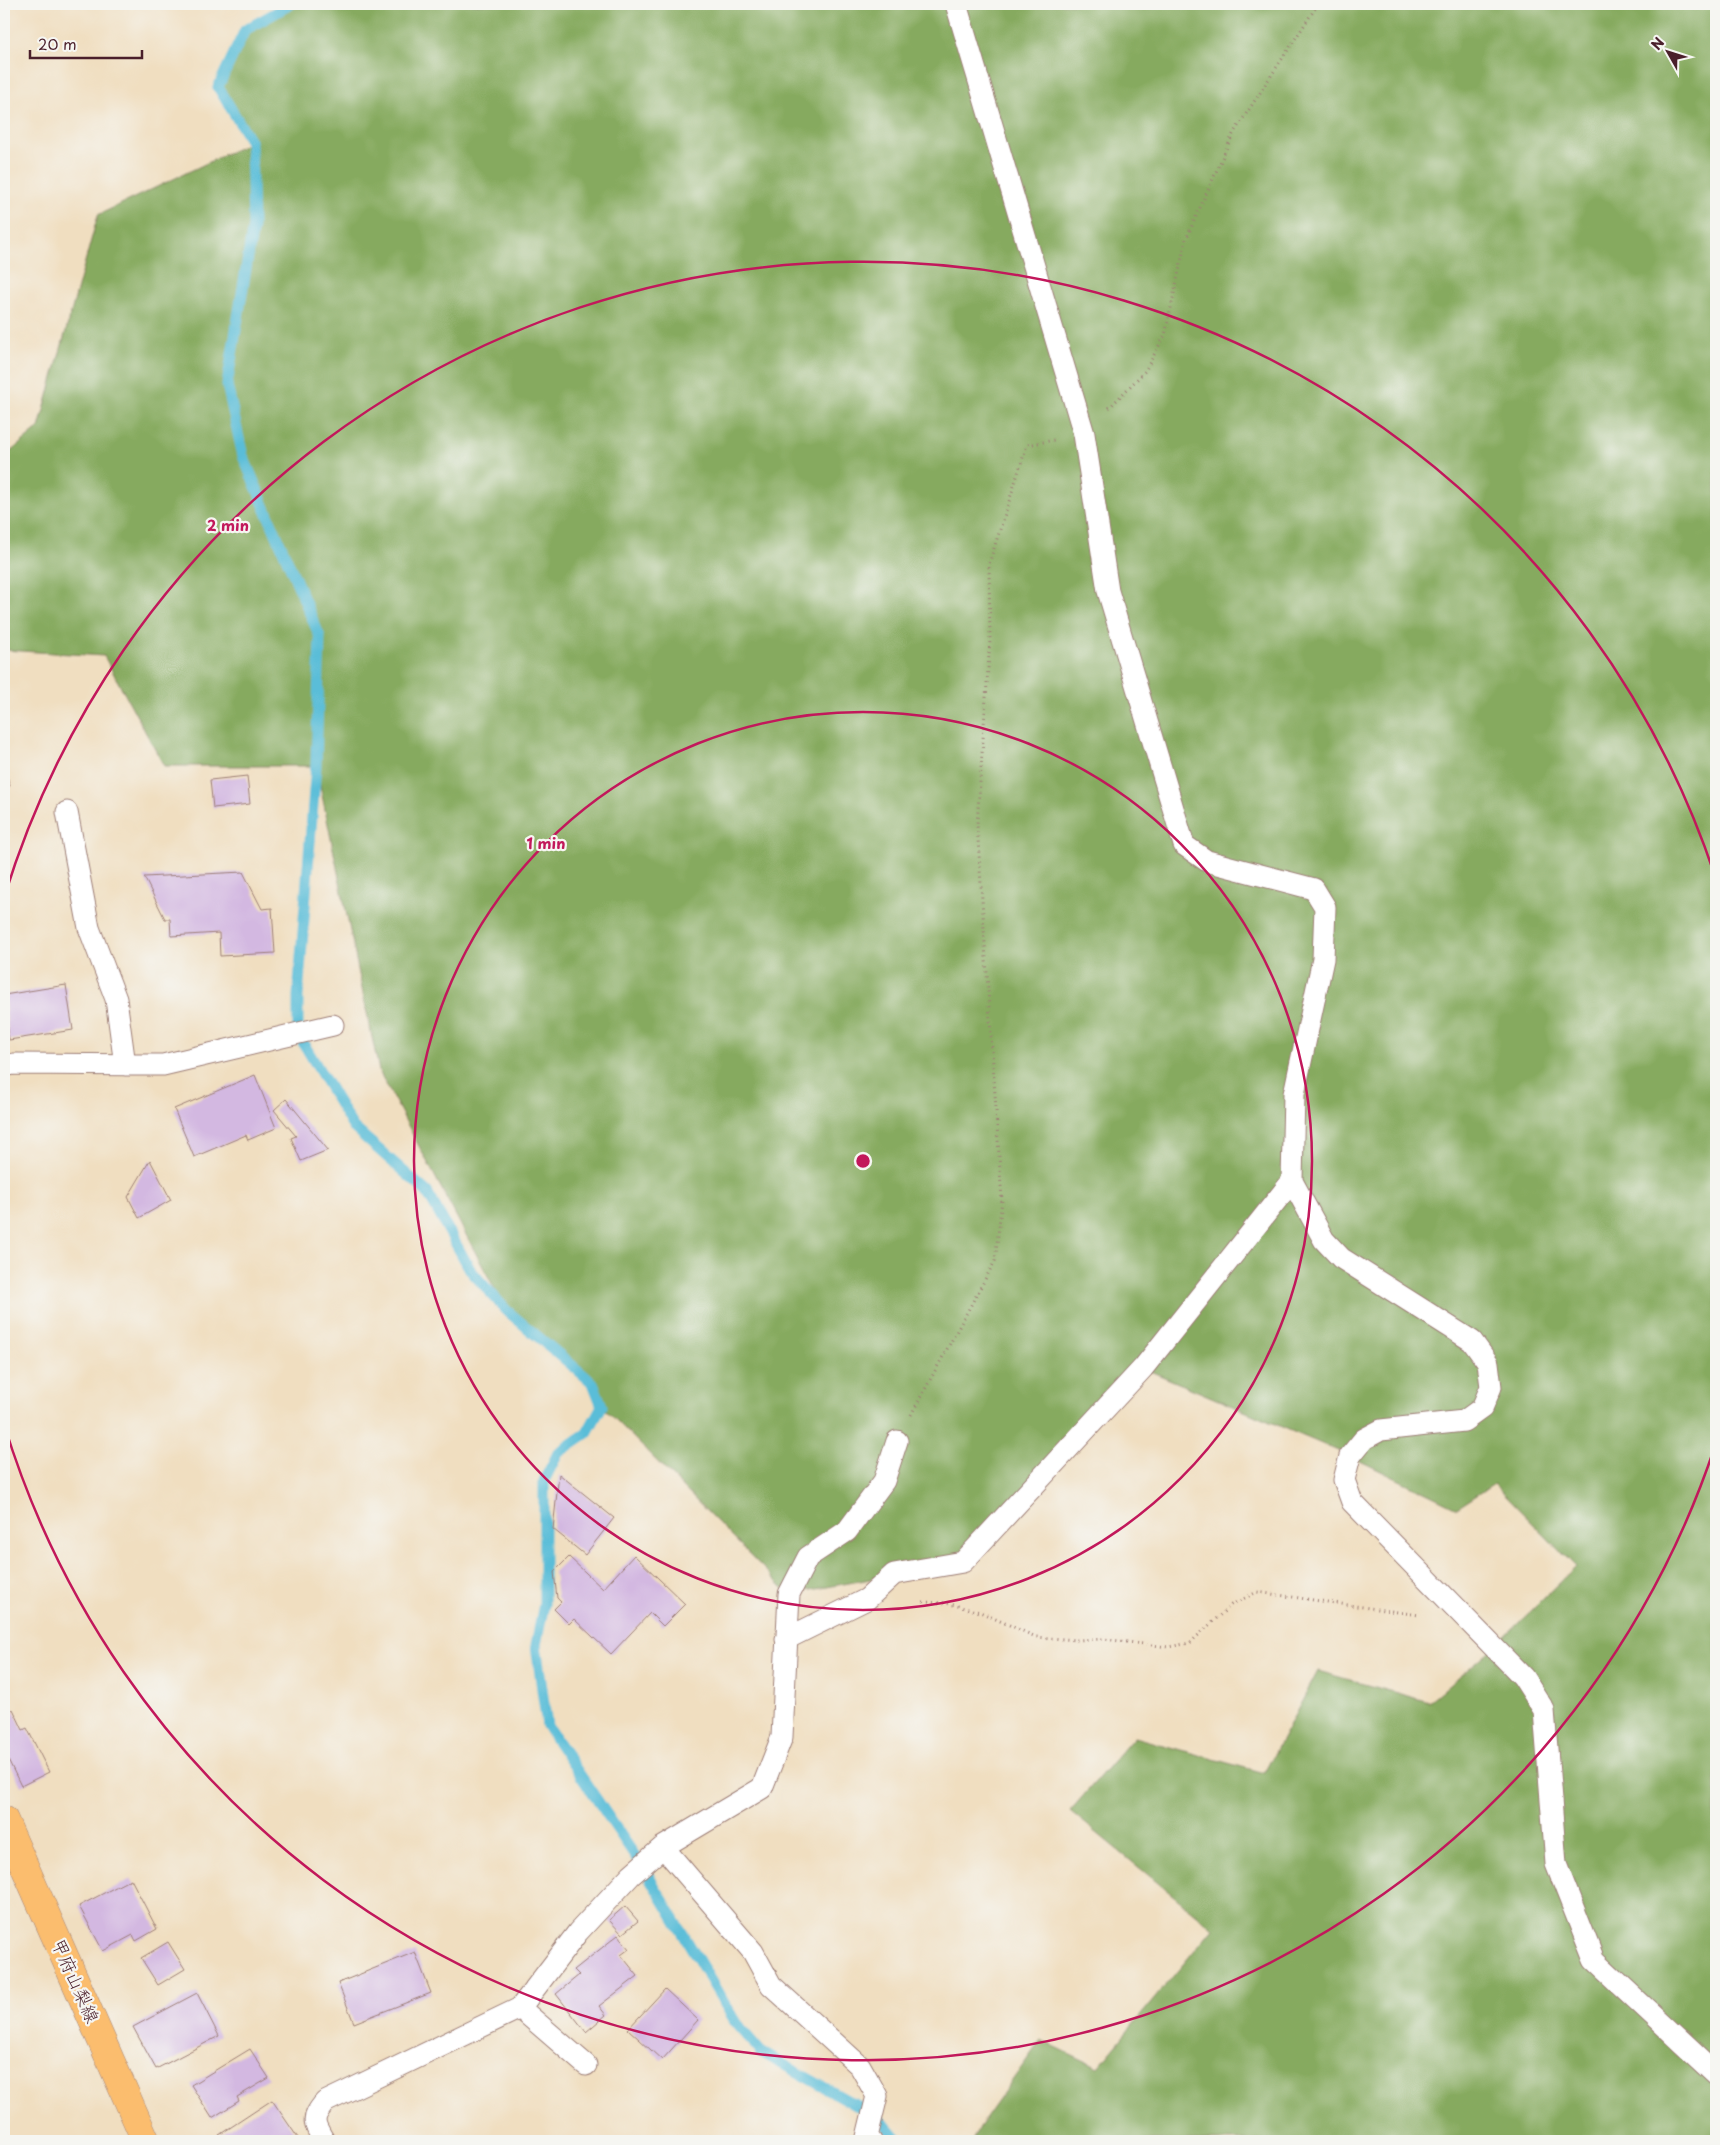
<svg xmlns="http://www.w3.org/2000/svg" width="1720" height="2145" viewBox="0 0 1720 2145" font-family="'Playpen Sans','Klee One',sans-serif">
	<rect width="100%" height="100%" fill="#f6f6f2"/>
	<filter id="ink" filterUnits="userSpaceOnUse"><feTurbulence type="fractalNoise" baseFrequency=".02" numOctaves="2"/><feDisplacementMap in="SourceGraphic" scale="10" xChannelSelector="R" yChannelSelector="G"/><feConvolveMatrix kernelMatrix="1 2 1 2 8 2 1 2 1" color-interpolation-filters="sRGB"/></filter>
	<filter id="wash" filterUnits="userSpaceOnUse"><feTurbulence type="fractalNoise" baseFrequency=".0096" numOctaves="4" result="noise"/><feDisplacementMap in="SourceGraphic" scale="20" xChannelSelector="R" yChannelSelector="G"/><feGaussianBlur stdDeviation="1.12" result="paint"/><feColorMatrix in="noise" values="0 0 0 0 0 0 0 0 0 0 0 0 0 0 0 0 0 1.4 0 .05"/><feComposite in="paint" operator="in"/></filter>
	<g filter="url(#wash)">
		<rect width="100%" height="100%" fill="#f0dec0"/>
		<path fill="#86aa5e" stroke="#686444" d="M291,4h1425v2137h-744l7,-14 62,-87 57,27 115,-139 -143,-117 64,-74 130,36 54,-102 111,31 65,-55 82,-80 -82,-83 -37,24 -107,-52 -207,-88 -180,194 -174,32 -187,-188 -9,-23 -87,-73 -127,-239 -63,-305h-152l-60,-110 -100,-6v-193l35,-29 59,-213 153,-73 -33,-55 27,-57z"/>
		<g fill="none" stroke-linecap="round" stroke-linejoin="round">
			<path stroke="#5abdd8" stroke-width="11" d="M291,4l-46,26 -27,57 33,55 2,84 -26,159 16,71 77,181 -4,128 -18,231v38l55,93 74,65 44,79 35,39 87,73 9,23 -15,27 -29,20 -14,28v123l-8,41 11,81 101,149 88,148 25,29 118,66 20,23"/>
		</g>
		<g id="blocks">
			<path fill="#d3b8e1" d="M4,766l6,20 -6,2z
				M247,776l3,28 -37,4 -3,-28z
				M243,872l19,37 10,-1 3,45 -55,3 -1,-23 -48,3 -1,-17h-5l-21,-42z
				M66,985l7,45 -64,10 -5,-45z
				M255,1075l21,53 -28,12 -2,-5 -52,22 -20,-48z
				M286,1099l42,51 -27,11 -10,-23 5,-2 -22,-26z
				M150,1160l21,40 -32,18 -11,-21z
				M559,1474l55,44 -29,37 -32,-26z
				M634,1555l51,49 -22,22 -13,-13 -39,41 -37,-35 -5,5 -15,-15 7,-7 -4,-4 -3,-26 15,-15 34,32z
				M13,1709l10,21 4,-2 22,44 -28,14 -17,-35v-37z
				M131,1879l26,50 -21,12 -3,-6 -30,16 -24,-45z
				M625,1906l13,15 -16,13 -13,-14z
				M618,1935l11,14 -8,6 17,21 -39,30 7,9 -20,17 -30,-38 23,-19 -5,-5z
				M168,1942l17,27 -27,16 -17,-27z
				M415,1952l16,41 -77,30 -16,-40z
				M665,1989l33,31 -36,40 -34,-31z
				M197,1993l22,43 -63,33 -23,-42z
				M250,2049l19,29 -32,19 2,4 -27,17 -21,-33z
				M272,2100l28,41h-77l-4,-6z"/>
		</g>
	</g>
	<g filter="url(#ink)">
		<use href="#blocks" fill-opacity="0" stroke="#9d7e76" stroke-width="1"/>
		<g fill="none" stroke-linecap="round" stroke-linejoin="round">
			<defs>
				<path id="lane" d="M956,4l128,430 24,157 76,254 23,16 107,28 11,18 -2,52 -29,135 -2,87 32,59 17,18 131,83 16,22 3,24 -9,21 -18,13 -83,9 -17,9 -14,17 -6,24 8,22 171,175 21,33 12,154 38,96 122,114
					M67,812l22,116 27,71 9,66
					M4,1066l10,-2 149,1 170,-40
					M786,1639l81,-40 27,-25 69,-12 180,-194 149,-187
					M663,1847l99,-59 20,-51 7,-143 19,-37 39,-26 37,-50 13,-40
					M520,2008l66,57
					M324,2141c-11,-19 -13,-22 1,-39l195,-94 58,-76 53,-57 32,-28 90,105 18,33 89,81 17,30 -10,41 4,4"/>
				<path id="primary" d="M4,1820l142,321"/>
			</defs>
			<use href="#lane" stroke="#9d7e76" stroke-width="23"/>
			<use href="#primary" stroke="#9d7e76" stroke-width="29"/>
			<path stroke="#9d7e76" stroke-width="3" stroke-dasharray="1 4" stroke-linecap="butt" d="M1109,408l36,-37 20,-36 21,-96 47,-105 85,-130
				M911,1415l84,-154 7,-61 -25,-376 13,-183 -1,-77 38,-119 27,-5
				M923,1602l23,1 34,9 56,25 41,3 27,-1 64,8 22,-4 41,-38 26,-13 162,23"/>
			<use href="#lane" stroke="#fff" stroke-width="21"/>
			<use href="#primary" stroke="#fbbd6e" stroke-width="28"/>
		</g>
	</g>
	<g fill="none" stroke="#c2185b" stroke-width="2.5">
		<circle cx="863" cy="1161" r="449"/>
		<path d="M1715 1446A898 898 0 0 1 4 1424M4 898A898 898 0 0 1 1715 876"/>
	</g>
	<g text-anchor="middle" stroke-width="4.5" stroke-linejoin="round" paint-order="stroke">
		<g font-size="18" fill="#4a1f2b" stroke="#f6f6f2">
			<text transform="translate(75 1981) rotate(66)" y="6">甲府山梨線</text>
		</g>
	</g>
	<circle cx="863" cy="1161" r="8" fill="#c2185b" stroke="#f6f6f2" stroke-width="2.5"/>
	<g font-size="15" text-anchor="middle" font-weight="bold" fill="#c2185b" stroke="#f6f6f2" stroke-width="4.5" stroke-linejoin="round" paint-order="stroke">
		<text x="228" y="531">2 min</text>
		<text x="546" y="849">1 min</text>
	</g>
	<rect width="1720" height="2145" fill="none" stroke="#f6f6f2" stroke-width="20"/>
	<g transform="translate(1668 52) rotate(309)" stroke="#f6f6f2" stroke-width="4" paint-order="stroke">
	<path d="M0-4L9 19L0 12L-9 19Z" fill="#4a1f2b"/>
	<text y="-8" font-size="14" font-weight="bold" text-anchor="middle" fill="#4a1f2b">N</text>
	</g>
	<path d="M30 50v8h112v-8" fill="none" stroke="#4a1f2b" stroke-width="2.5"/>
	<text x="38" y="50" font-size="15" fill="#4a1f2b" stroke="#f6f6f2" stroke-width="4" paint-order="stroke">20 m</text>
</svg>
